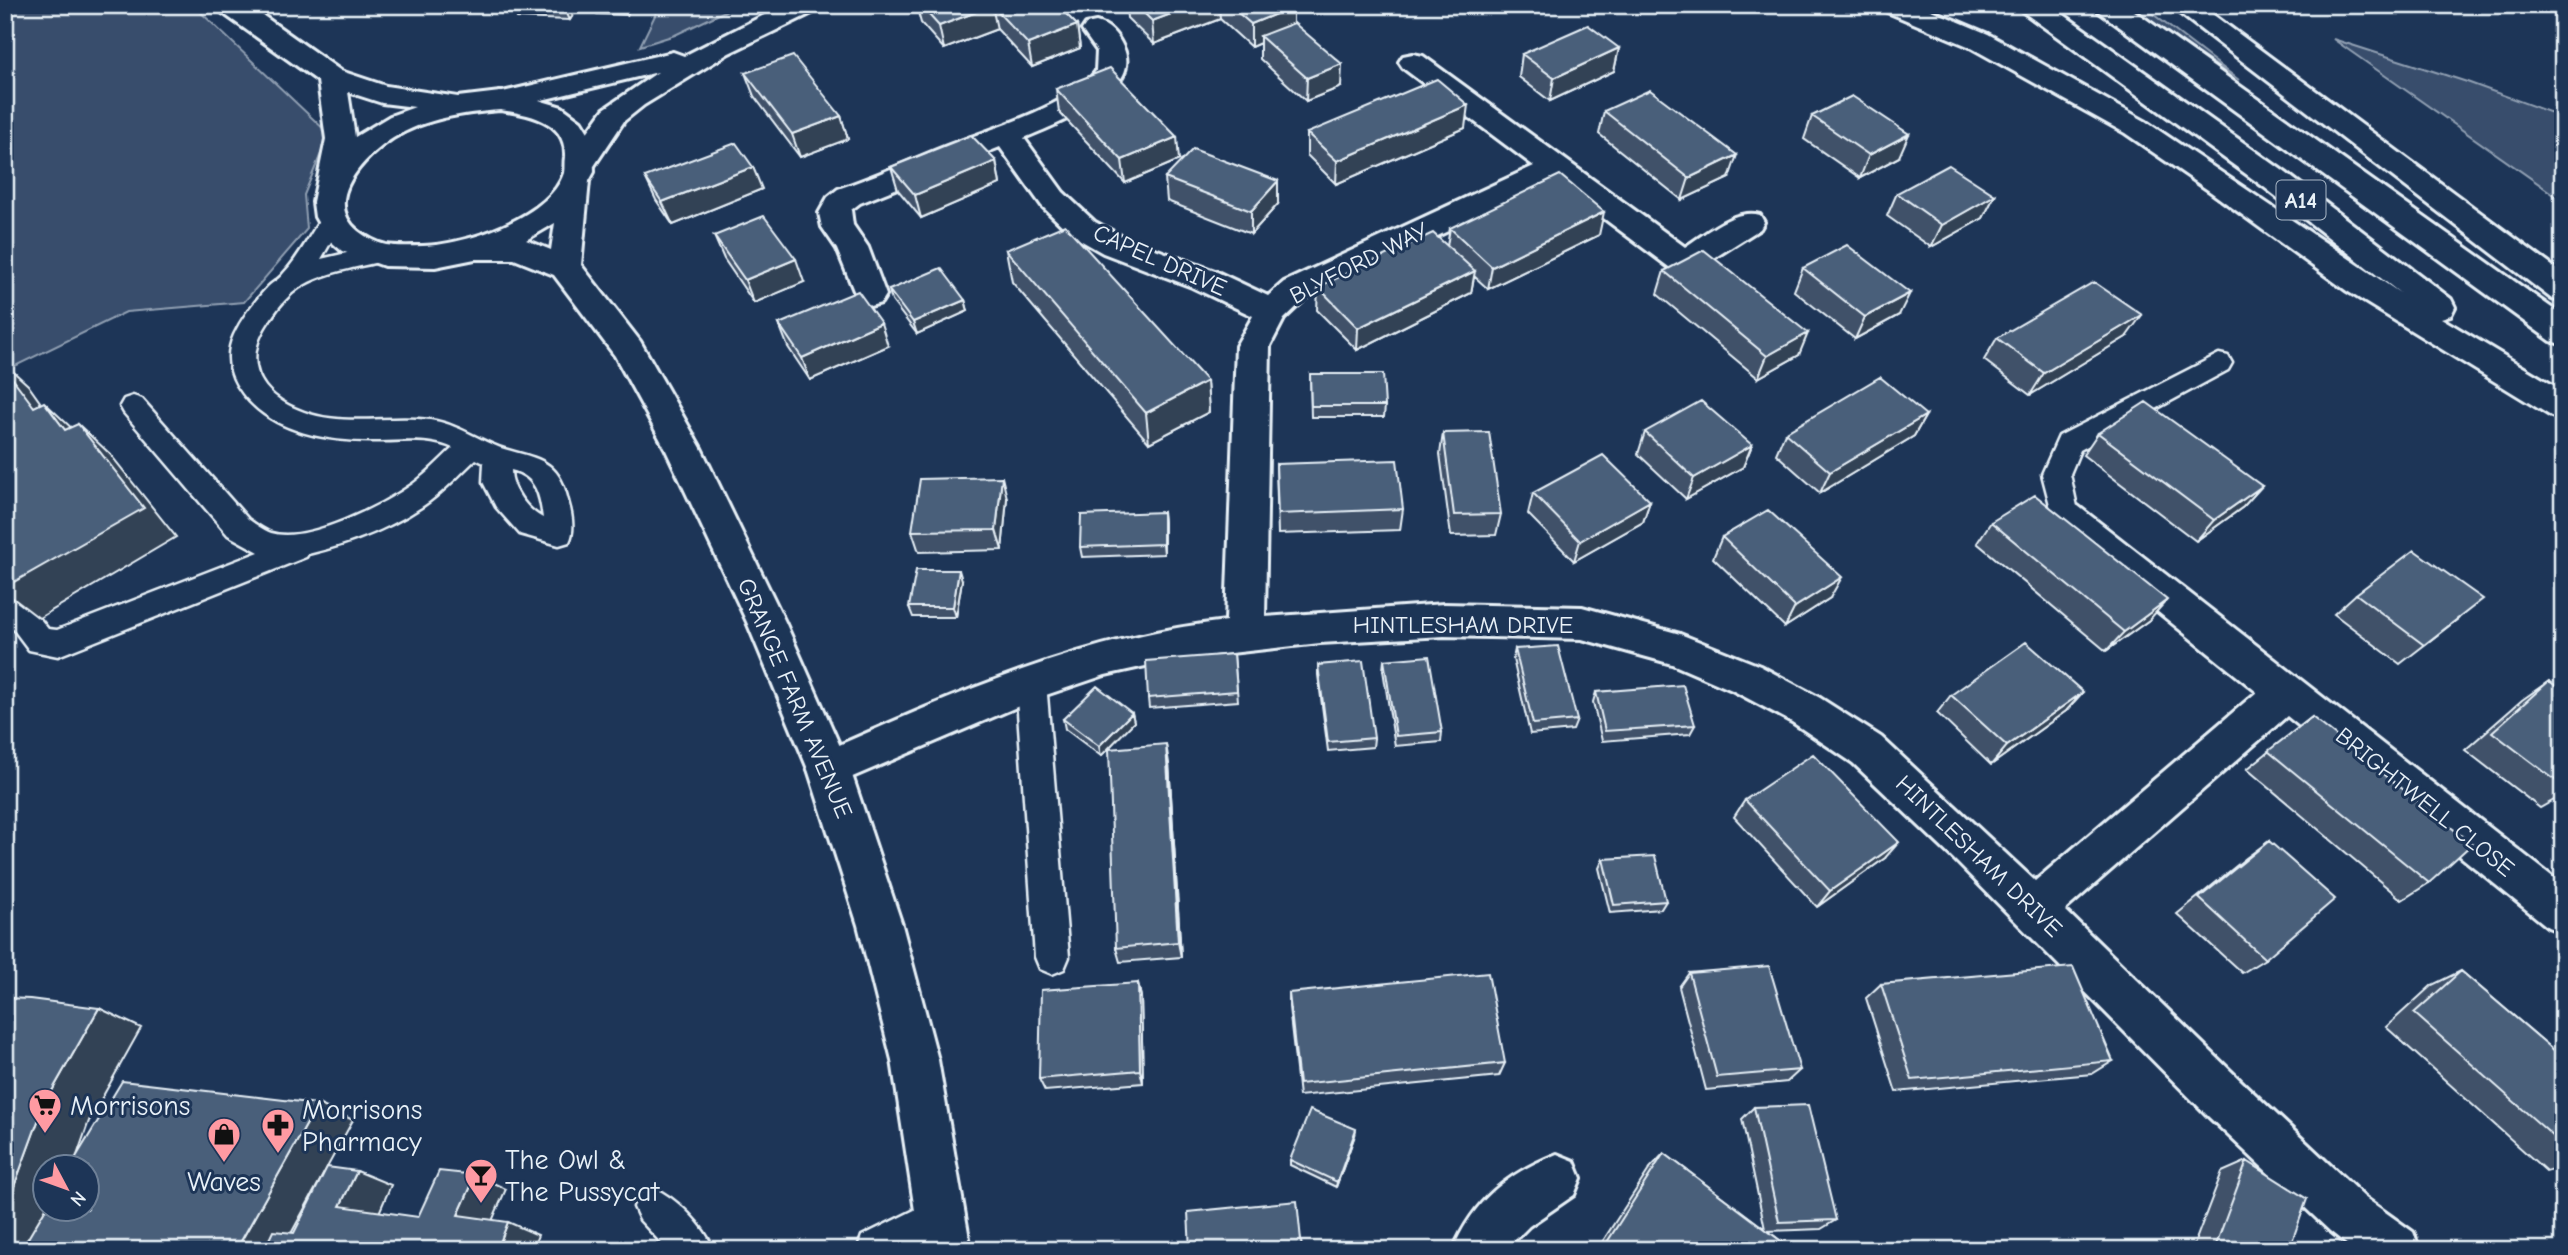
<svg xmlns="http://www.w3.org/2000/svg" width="2568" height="1255" viewBox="0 0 2568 1255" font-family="'Comic Neue',sans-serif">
	<rect width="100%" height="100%" fill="#1d3557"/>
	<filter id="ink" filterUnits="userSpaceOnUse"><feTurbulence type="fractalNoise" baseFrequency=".0143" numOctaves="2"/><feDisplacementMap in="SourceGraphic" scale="14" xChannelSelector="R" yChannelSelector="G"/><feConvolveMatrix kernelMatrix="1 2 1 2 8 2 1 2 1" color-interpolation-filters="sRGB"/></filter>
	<g filter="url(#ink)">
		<path fill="#374d6c" stroke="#909fb2" stroke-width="2" d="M5,5h188l136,129 -25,61 3,34 -63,73 -118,10 -121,59z
			M660,5h78l-63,30 -35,11z
			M2123,5h18l98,75z
			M2333,39l134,43 96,35v84z"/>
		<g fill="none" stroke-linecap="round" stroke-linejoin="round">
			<defs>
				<path id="service" d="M331,213l8,2 4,6 -22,38 56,-13 9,2 3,6 -3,6c-29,8 -60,11 -86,27 -12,8 -21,19 -29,31 -31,42 -14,77 33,94 41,15 84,3 126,8 28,4 49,21 74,29 35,10 55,11 64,52 4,13 7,29 1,41l-10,3 -39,-11 -24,-27 -13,-25 1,-19 -8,-4c-13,12 -26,26 -40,37 -34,28 -85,48 -128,58l-2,3 -248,99 -29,-6 -24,-32v-35l10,4 33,42 9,1 202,-78 -31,-17 -104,-122 -4,-7 4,-7 9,-3 9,3 106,120c7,5 15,11 23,14 36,11 112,-28 142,-49 14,-10 27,-24 40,-36 -24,-11 -48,-7 -74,-7 -51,1 -113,-8 -142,-56 -9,-16 -11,-33 -3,-50 8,-18 21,-34 34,-48 5,-5 12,-8 16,-14 16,-17 26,-38 39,-58zM511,470c26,6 29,26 32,48 -16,-8 -32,-29 -32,-48z
					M2219,354l9,2 4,7 -4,7 -148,80 -10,24 9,42 -4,8 -10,3 -10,-3 -13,-50 17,-38z
					M1031,670l11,4 4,9 23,274 -5,12 -12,5 -12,-5 -5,-12 -19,-274 4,-9z
					M653,1188c24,10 51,38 61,62h-46l-28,-30 -6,-13 6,-13z
					M941,1197l14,5 5,14c-16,39 -68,34 -103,34l5,-14z"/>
				<path id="minor" d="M1096,22c13,3 21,12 27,25 22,45 -69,78 -99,91l39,54 32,30 30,16 90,33 53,25 16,-14 250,-116 -131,-98 -4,-6 4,-6 10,-2 10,2 262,191c21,-13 49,-39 75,-32l4,7 -4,7 -65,41 -11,3 -11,-3 -119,-89 -248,117 -22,21 -14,27 -5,271 179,-13 138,3 98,27 80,32 60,32 61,39 154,144 222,-189 -205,-166 -5,-10 5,-10 13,-4 13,4 485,379v48l-15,-6 -261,-211 -222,194 177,172 122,115 49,35 7,18h-66l-24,-19 -122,-115 -255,-258 -100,-95 -61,-41 -60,-32 -60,-26 -90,-25 -138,-3 -124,7 -143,16 -72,16 -65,22 -211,90 -15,-5 -6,-13 6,-13c134,-59 266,-119 412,-135l10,-275 17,-30 -61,-29 -89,-34 -30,-17 -31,-30 -42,-59 -140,56 -9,7 2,15 15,22 18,48 -5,8 -11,3 -11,-3 -22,-54 -15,-22 -3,-14 9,-16 10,-8c36,-12 71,-28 106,-42 43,-17 124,-39 152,-76l1,-20 -15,-21 4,-6z
					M1557,1154l17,7 7,17 -7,17 -45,31 -24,24h-52c21,-50 54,-76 104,-96z"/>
				<path id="tertiary" d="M217,5h31l93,66 45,15 72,11 42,-5 18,2 44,13 19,14 12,19 1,32 -5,9 -8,84 59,76 61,107 84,174 65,147 52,156 36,135 33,190h-50l-29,-190 -34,-135 -50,-156 -61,-147 -82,-174 -50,-92 -61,-81 -40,-16h-39l-40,8 -51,-1 -42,-15 -15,-13 -12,-21 -2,-15 13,-63 -8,-58 -98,-70zM348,92l34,11 33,4 -25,9 -35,21zM500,110c28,4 67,10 65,47 -1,5 0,11 -1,16 -14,44 -99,72 -141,73 -12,0 -25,1 -37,-1 -10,-2 -20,-8 -28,-14 -37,-31 7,-75 35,-93 33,-20 70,-25 107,-28zM555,223l-4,27 -25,-10z"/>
				<path id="trunk" d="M784,5h35l-3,6 -87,42 -85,52 -20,16 -30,45 -11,3 -11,-3 -4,-7 36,-50 54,-37 -158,38 -10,-3 -4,-6 4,-6 183,-43 11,4z
					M1882,5h37l69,29 157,87 255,172 -136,-106 -242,-176 -3,-6h31l236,168 165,126 4,8 -4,8 -10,3 122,73v29l-12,-4 -204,-125 -136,-99 -86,-59 -157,-87 -83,-35z
					M2095,5h31l437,311v29l-12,-4 -453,-330z
					M2169,5h31l363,269v28l-11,-3z"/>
			</defs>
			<use href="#service" stroke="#e8f1f8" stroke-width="5"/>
			<use href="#minor" stroke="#e8f1f8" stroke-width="6"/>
			<use href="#tertiary" stroke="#e8f1f8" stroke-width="6"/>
			<use href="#trunk" stroke="#e8f1f8" stroke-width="6"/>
			<use href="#service" fill="#1d3557" fill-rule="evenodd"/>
			<use href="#minor" fill="#1d3557" fill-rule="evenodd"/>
			<use href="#tertiary" fill="#1d3557" fill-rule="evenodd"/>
			<use href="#trunk" fill="#1d3557" fill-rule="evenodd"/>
		</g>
		<path fill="#3f5169" stroke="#e8f1f8" stroke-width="2" d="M512,5h67l-9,15 -53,-2z
			M594,5h38l-5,10 -30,-1z
			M916,5h141l20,20 3,23 -48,19 -35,-38 -53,20 -23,-26z
			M1126,5h165l2,18 48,64 -35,14 -46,-42v-16l-9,4 -31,-28 -66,25 -27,-26z
			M1619,48l-5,23 -64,30 -31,-24 3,-23z
			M745,73l96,43 7,23 -48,18 -46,-61z
			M1056,89l123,71 -54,23 -66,-71z
			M1604,111l125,67 -47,22 -83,-66z
			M1812,116l87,41 -39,21 -56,-39z
			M1465,128l-129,56 -29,-29v-22z
			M996,161l4,23 -79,34 -23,-28 -7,-23z
			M645,177l117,12 -89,36 -17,-25z
			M1165,178l113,26 -27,30 -84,-33z
			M1897,193l98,2 -12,23 -52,29 -44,-31z
			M1450,228l149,7 -111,54 -14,-13 -3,17 -114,57 -40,-40 1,-23 129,-41z
			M714,236l90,46 -50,21 -30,-44z
			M1006,250l201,131 2,31 -60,31 -137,-161z
			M1803,268l96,47 -44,24 -61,-48z
			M1664,271l135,84 -41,23 -101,-84z
			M889,290l76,10 3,11 -51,23 -25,-33z
			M779,324l109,22 -78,34 -22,-33z
			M2126,337l-96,58 -46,-35 13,-22z
			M1310,374l75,32 -1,11h-73z
			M1926,415l-12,21 -94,57 -44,-39 9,-21z
			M1645,432l107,13 -9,22 -57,32 -48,-45z
			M1443,433l58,81 -5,21 -45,1 -11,-82z
			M2098,433l164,53 -19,21 -47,34 -113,-86z
			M1276,464l127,45 -3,21 -122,4z
			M1533,493l117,8 -7,21 -69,39 -46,-47z
			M1007,498l-5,52 -83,2 -7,-21z
			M1163,512l1,11v31l-82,3 -2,-10z
			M1991,522l158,98 -43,31 -129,-108z
			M1722,537l108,61 -45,29 -72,-69z
			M962,580l-6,37h-43l-4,-10z
			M2356,594l102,25 -58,45 -66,-50z
			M1515,649l62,71 -4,10 -43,4 -17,-75z
			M1234,654l4,47 -89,7 -1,-10z
			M1384,660l58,72 -1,10 -46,4 -12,-76z
			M1318,665l56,73 -1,9 -45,4 -10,-76z
			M2549,681l14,10v104l-23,13 -75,-58 57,-50z
			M1596,692l99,33 -5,9 -88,7 -9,-39z
			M1951,695l115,16 -75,54 -54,-52z
			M1132,713l2,9 -33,34 -36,-27 -2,-10z
			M2312,717l117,166 -27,17 -155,-131z
			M1169,763l12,194 -61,5 -4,-14z
			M1745,800l140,58 -68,49 -83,-90z
			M2269,841l-4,118 -23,14 -65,-59 69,-56z
			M1603,859l63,42 -5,8 -51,4 -11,-45z
			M2461,971l102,87v108l-17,5 -160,-144 46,-42z
			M1689,973l111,97 -13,12 -81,8 -27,-103z
			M1138,983l3,14 2,86 -98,8 -6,-12z
			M1881,984l232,77 -21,13 -196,18 -30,-94z
			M1289,993l216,70 -6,13 -200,20 -10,-89z
			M1754,1107l82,113 -15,9 -53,2 25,19h-196l53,-82 14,-15 101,76 -23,-110z
			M1355,1135l-19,52 -46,-22v-5z
			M2247,1161l42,89h-97l30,-78z"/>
		<path fill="#334255" stroke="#e8f1f8" stroke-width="2" d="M566,5h13l-9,15 -6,-12z
			M622,5h10l-5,10z
			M1195,5h24l1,14 -66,25 -2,-23z
			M992,6l5,23 -53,20 -5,-23z
			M1293,7v23l-33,6v7l-9,4v-23z
			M1077,25l3,23 -48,19 -4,-23z
			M1619,48l-5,23 -64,30 4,-23z
			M1342,64l-1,23 -35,14 1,-23z
			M1468,105l-3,23 -129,56 1,-23z
			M841,116l7,23 -48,18 -8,-23z
			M1909,134l-10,23 -39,21 9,-23z
			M1177,137l2,23 -54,23 -3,-23z
			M1737,155l-8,23 -47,22 7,-22z
			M996,161l4,23 -79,34 -6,-23z
			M753,167l9,22 -89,36 -11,-23z
			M1278,181v23l-27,30v-23z
			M1995,195l-12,23 -52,29 11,-22z
			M1604,212l-5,23 -111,54 4,-22z
			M796,259l8,23 -50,21 -9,-23z
			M1475,271l-4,22 -114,57 1,-22z
			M1910,293l-11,22 -44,24 10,-22z
			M965,300l3,11 -51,23 -4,-12z
			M2142,315l-16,22 -96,58 14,-22z
			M881,323l7,23 -78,34 -8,-22z
			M1808,333l-9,22 -41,23 9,-22z
			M5,364l23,21 12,17 -1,1 7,7 -20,1 -21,-19z
			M1207,381l2,31 -60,31 -3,-30z
			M44,402l33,31 -12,-3z
			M1926,415l-12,21 -94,57 10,-21z
			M78,424l32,30 66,83 -137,81 -34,-26v-5z
			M1752,445l-9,22 -57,32 8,-21z
			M1002,477l5,21 -5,52 -6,-20z
			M2262,486l-19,21 -47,34 18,-21z
			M1650,501l-7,21 -69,39 6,-20z
			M1163,512l1,11v31l-1,-10z
			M959,570l3,10 -6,37 -3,-10z
			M1842,577l-12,21 -45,29 10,-20z
			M2167,600l-18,20 -43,31 18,-19z
			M2083,692l-17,19 -75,54 16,-19z
			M1132,713l2,9 -33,34 -2,-10z
			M1166,744l3,19 12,194 -3,-15z
			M1899,842l-14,16 -68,49 13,-16z
			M1138,983l3,14 2,86 -3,-13z
			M99,1008l42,20 -52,93 -16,46h-27v42l-7,41h-34v-39l39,-106z
			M318,1104l35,16 -71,130h-46z
			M1356,1129l-1,6 -19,52 1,-5z
			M357,1171l34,14 -15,35 -36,-14z
			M476,1175l30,14 -17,39 -31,-13z
			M508,1222l30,13 -6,15h-35z"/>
		<path fill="#495e7a" stroke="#e8f1f8" stroke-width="2" d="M512,5h54l-2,3 -53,-2z
			M920,5h137l20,20 -49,19 -36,-38 -53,20z
			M1136,5h59l-43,16z
			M1229,5h62l2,2 -42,17z
			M1294,23l48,41 -35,14 -47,-42z
			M1588,25l31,23 -65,30 -32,-24z
			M793,56l48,60 -49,18 -47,-61z
			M1110,68l67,69 -55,23 -66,-71z
			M1437,79l31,26 -131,56 -30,-28z
			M1650,90l87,65 -48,23 -85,-67z
			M1852,96l57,38 -40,21 -57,-39z
			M971,135l25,26 -81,34 -24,-28z
			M736,143l17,24 -91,35 -17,-25z
			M1193,149l85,32 -27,30 -86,-33z
			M1949,165l46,30 -53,30 -45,-32z
			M1560,175l44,37 -112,55 -42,-39z
			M764,216l32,43 -51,21 -31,-44z
			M1065,225l142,156 -61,32 -140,-163z
			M1433,233l42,38 -117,57 -40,-41z
			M1847,245l63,48 -45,24 -62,-49z
			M1704,250l104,83 -41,23 -103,-85z
			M941,268l24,32 -52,22 -24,-32z
			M2094,282l48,33 -98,58 -47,-35z
			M858,291l23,32 -79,35 -23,-34z
			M1310,374h73l2,32h-74z
			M1880,377l46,38 -96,57 -45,-39z
			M13,379l21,28 10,-5 21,28 13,-6 66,84 -139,79v-204z
			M1701,401l51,44 -58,33 -49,-46z
			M2146,402l116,84 -48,34 -116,-87z
			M1489,432l12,82 -47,1 -11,-82z
			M1603,455l47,46 -70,40 -47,-48z
			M1397,460l6,49 -125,5 -2,-50z
			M1002,477l-6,53 -84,1 8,-52z
			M2035,495l132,105 -43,32 -133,-110z
			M1768,510l74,67 -47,30 -73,-70z
			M1163,512v32l-83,3 1,-32z
			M2414,550l69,49 -59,46 -68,-51z
			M916,570h43l-6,37h-44z
			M2026,642l57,50 -76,54 -56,-51z
			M1558,646l19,74 -44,4 -18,-75z
			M1234,654l3,37 -89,7 -2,-37z
			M1429,656l13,76 -46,4 -12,-76z
			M1363,661l11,77 -46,4 -10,-77z
			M2549,681l14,10v95l-71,-54z
			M1683,685l12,40 -90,6 -9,-39z
			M1097,686l35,27 -33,33 -36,-27z
			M2312,717l160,127 -43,39 -161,-132z
			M1166,744l12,198 -62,6 -7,-199z
			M1813,754l86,88 -69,49 -85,-91z
			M2269,841l66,58 -70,60 -66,-61z
			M1655,856l11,45 -52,4 -11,-46z
			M1769,966l31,104 -83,7 -28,-104z
			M2073,967l40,94 -201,19 -31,-96z
			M2461,971l102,87v87l-149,-132z
			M1488,973l17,90 -206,21 -10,-91z
			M1138,983l2,87 -101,9 2,-89z
			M5,998l25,1 69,9 -55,97 -39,106z
			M122,1081l196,23 -82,146h-215l25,-42v1h42v-42h-18z
			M1808,1105l28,115 -57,2 -25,-115z
			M1310,1110l46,19 -19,53 -47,-22z
			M1664,1153l129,97h-191z
			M2247,1161l60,38 -18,51h-75z
			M327,1167l30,4 -17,35 78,11 21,-46 37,4 -18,40 50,7 -11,28h-233l9,-19 21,2z
			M1297,1201l5,49h-112l-2,-38z"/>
	</g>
	<defs>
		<symbol id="supermarket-pin" viewBox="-11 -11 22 30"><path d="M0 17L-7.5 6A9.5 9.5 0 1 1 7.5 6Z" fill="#ff9aa2" stroke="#1d3557"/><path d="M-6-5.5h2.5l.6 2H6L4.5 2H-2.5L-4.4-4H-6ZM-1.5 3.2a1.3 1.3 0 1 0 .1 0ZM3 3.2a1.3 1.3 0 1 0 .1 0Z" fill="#111"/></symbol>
		<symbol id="pharmacy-pin" viewBox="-11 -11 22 30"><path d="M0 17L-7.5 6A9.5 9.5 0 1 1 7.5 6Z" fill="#ff9aa2" stroke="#1d3557"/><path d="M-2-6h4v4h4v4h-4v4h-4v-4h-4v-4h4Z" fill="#111"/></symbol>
		<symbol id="shop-pin" viewBox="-11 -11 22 30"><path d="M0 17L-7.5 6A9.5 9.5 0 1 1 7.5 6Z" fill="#ff9aa2" stroke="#1d3557"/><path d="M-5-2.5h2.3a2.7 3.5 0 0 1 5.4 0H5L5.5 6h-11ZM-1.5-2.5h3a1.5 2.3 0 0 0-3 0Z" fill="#111"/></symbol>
		<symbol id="bar-pin" viewBox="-11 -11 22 30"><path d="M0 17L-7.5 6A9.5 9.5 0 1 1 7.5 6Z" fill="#ff9aa2" stroke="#1d3557"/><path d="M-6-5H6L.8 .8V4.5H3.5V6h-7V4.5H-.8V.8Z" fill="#111"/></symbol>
	</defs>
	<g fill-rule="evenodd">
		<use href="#supermarket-pin" x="26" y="1086" width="38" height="52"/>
		<use href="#pharmacy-pin" x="259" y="1106" width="38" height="52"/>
		<use href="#shop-pin" x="205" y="1115" width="38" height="52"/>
		<use href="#bar-pin" x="462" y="1156" width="38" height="52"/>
	</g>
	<g text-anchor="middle" stroke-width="6" stroke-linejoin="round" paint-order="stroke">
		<rect fill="#1d3557" stroke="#abb9c8" stroke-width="2" x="2276.5" y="180.5" width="49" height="39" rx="5"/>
		<g font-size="23" font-weight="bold" fill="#e8f1f8">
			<text x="2301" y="208">A14</text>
		</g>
		<g font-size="24" fill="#e8f1f8" stroke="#1d3557">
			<text transform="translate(1160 260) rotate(24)" y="8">CAPEL DRIVE</text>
			<text transform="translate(1359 263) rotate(-27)" y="8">BLYFORD WAY</text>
			<text x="1463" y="633">HINTLESHAM DRIVE</text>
			<text transform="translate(795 698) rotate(67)" y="8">GRANGE FARM AVENUE</text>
			<text transform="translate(2425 802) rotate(39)" y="8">BRIGHTWELL CLOSE</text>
			<text transform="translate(1979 856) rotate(44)" y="8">HINTLESHAM DRIVE</text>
		</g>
		<g font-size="28" fill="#e8f1f8" stroke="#1d3557" text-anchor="start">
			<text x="70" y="1115">Morrisons</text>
			<text x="302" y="1119">Morrisons<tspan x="302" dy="32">Pharmacy</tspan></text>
			<text x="505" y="1169">The Owl &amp;<tspan x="505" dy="32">The Pussycat</tspan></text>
			<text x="224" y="1191" text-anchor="middle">Waves</text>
		</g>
	</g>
	<rect width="2568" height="1255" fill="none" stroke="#1d3557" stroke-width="28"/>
	<rect x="14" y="14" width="2540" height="1227" fill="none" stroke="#e8f1f8" stroke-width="2.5" filter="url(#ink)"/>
	<g transform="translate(66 1188) rotate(131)"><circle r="33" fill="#1d3557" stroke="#6e8097" stroke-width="2"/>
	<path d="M0-5L12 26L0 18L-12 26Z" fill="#ff9aa2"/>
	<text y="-10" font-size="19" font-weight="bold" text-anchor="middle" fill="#e8f1f8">N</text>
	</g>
</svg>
